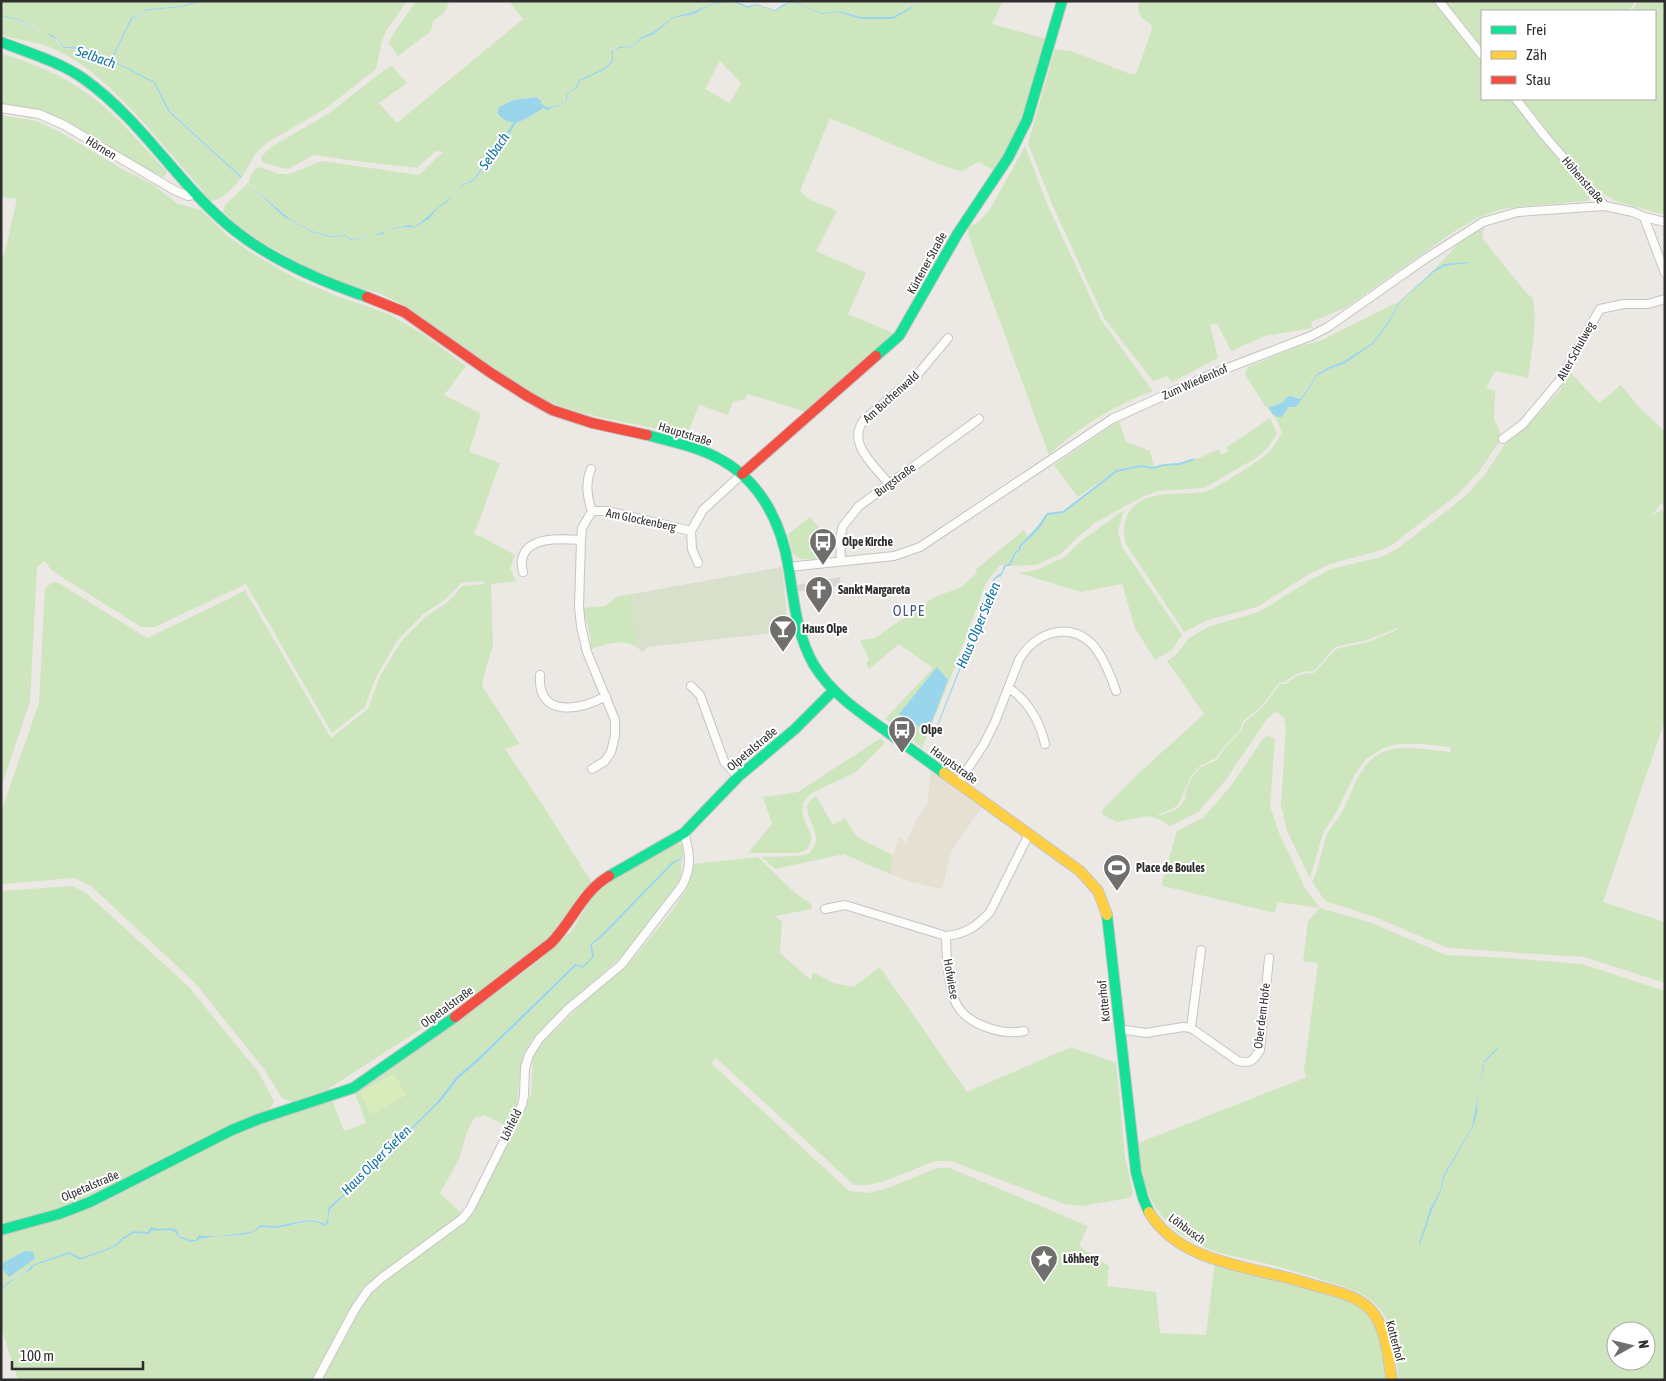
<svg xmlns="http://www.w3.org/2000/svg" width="1666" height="1381" viewBox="0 0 1666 1381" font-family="'Asap Condensed',sans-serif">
	<rect width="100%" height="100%" fill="#ece8e4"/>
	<path fill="#e6e0d3" d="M931,771l50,37 -29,42 -10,39 -30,-7 -22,-8 1,-12 8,-24 1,-2 6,7 10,-22 11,-16z"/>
	<path fill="#cee6be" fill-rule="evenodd" d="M1,1h196l-15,5 -33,3 -4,1 -1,4 -13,4 -20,41 -33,-12h-13l-8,-9 -4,-1 8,9 6,3h11l15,6 9,1 52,27 14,28 73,67c-9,10 -16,21 -30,23 -20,-24 -40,-47 -60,-70 -29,-32 -60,-67 -102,-84 -15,-6 -32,-7 -48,-12v-19l20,5 18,10h2l-20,-11 -20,-5z
		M202,1h205l-21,30 -4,10 -6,28 -51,40 -57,33 -12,11 -14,24 -72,-67 -15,-28 -43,-22 20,-41 13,-4 1,-4 3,-1 33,-3z
		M416,1h34l-6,12 -11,8 -2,10 -33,25 -9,-13 4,-9z
		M509,1h216l-15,3 -17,8 -20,5 -20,15 -13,6 -7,8 -14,1 -7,2v11l-7,8 -26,12 -3,7 -10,7v6l-7,5 -12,3v1l12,-3 8,-5v-7l10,-6 3,-7 26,-12 7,-8v-11l7,-2 13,-1 8,-8 13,-5 19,-16 21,-4 16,-9 21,-4 17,7 8,-3 19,6 16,-9 12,4 19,8 16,-2 23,7h32l18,-10 5,-8h87l-11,23 54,15 -26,84 -25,48 -17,-9 -16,9 -16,-4 -116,-49 -30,73 7,7 30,13 -21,40 50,22 -18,41 45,19 -6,10 -81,69 -58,-18 -3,5 -12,3 -5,13 -29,-10 -12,30c-51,-12 -105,-17 -153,-40l-129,-89 -26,-13 -33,-9 -44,-19 -40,-23 -25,-17 -14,-13 2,-7 23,-22 36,34 28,15 18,5 14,-1 7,4 33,-6 1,-3c8,-2 21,-5 29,-3l15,-9 9,-11 8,-5 9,-12 11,-7 8,-3 37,-52 -38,51c-14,4 -18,12 -28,22 -9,9 -20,18 -31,25l-3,-2 -18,3 -20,8 -22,3 -6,-4 -15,1 -18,-5 -21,-11 -43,-38 6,-12 6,-3 19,7h10l33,-13 97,14 24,-23 -7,-1 -19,17 -61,-7 -42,-6 -26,14 -25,-6 -2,-6 10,-10 57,-33 55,-43 9,-5 15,17 -28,20 18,20 126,-104zM720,61l21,22 -11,20 -25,-14zM537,97l4,4 1,8c-16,9 -30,23 -45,4l2,-6 14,-7z
		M792,1h123l-5,7 -18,9h-31l-22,-6 -17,2z
		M1140,1h293l49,60v38h29l36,47 45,50 -5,5 -60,5 -25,3 -25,9 -22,13 -110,77 -34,14 1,6 -47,8 -34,15 -14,-28 -7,2 8,33 -46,24 -5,-6 -14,5 -49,-63 -52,-114 -24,-61 27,-94 16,2 59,23h5l2,-3 15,-42 -1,-4c-10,-8 -16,-9 -11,-24z
		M1442,1h193l-6,10h-147v40z
		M1638,1h27v214l-47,-13 -22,-12 -19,-20 -58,-71h136v-88h-23z
		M1,53c31,10 61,22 87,41 30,21 54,52 79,78l-3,5 -32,-15 -67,-39 -64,-18z
		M1,115l36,6 23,11 62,37 30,15 26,20 23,6 27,26 25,18 42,24 39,17 55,19 37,22 40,30 -22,29 37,19 -12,38 31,11 -26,72 6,1 35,19 -5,15 2,1 1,6 3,4 -25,3 2,61 -9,30 -2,11 38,58 -15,5 39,58 48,76 -10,9 -13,21 -22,26 -59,47 -163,105 -33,11 -10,-4 -18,-29 -69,-86 -104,-97 -17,-8 -73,6v-72l38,-109 6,-115 8,-6 6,1 88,55 82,-39 16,-9 86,148 37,-29 11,-31 21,-35 25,-26 23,-15 14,-16 23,-2 -3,-3 -21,2 -15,16 -23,15 -26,27 -21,36 -11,30 -33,26 -86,-149 -91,43h-14l-90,-57 -6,-9 -8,6 -7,135 -29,85v-531h3l13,-57 -16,-2z
		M1025,146l23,60 53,114 52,71c-38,14 -75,36 -104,64l-80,-218 -1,-9 2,-2 9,-4 12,-14z
		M1484,228l-2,10 46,57 4,1c7,25 -1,56 -4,82l-33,-7 -9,17 9,3 -1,28 8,18 -23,35 -22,23 -64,49 -11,6 -52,14 -21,10 -52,33 -49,13 -24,12 -58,-88c-7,-26 5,-44 32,-49 15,-3 31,0 46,-3 11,-2 56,-32 65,-40 5,-5 9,-13 13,-19l-6,-14 -13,-16 -18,-29 3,-7 48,-20 24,-6 80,-40 -14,24 -14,18 -29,20 -14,4 -12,7 -16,23 -3,2 -6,-3 -8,6 -11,3 9,12 7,-10h6l3,-2 19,-29 12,-7 15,-5 29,-20 14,-18 14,-25 33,-29 11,-6 24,-3c-24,1 -28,1 -46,18l37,-39z
		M1570,372l29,31 22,-18 16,20 28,27v71l-5,2 -8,10 10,-5 3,5v205l-62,182 62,20v61l-81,-26 -136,-9 -73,-31 -50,-16 -13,-19c8,-15 9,-32 15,-48 4,-8 11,-14 15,-22 13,-25 19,-57 51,-63 20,-3 38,1 58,3l-1,-5 -28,-3h-24l-15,4 -17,11 -11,15 -18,37 -14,22 -13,45 -23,-47 -6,-26 5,-78 -2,-10 -9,-5 -8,7 -43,63 -26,30 -28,14 -11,-7 -12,-3 -30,6 -16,-8 3,-6 36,-36 64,-58 -37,-53 9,-6 13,-17 21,-12 49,-14 53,-33 19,-10 50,-12 16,-8 65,-50 22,-23 23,-35 18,-13 34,-36zM1398,628l1,1 -31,13 -32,7 -22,24c-12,0 -19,3 -28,11h-6l-17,23 -18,15 -4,9 -17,18 -7,11 -16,7 -9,10 -6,13 -1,9 -4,6 -6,5 -17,6v-1l16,-7 5,-5 12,-27 9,-10 16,-8 7,-10 17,-18 3,-9 19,-15 17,-23 6,-1c9,-8 16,-11 29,-11l21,-24 32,-7z
		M1270,418l7,15 -9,15 -12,10 -52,30 -47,3 -15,6 -47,26 -17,14 -16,16 -26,12 -30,1 4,-1c11,-20 27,-32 38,-50l16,-2 53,-41 24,-5 12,2 11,-3 16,-1 15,-5 24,-11 2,5 7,-2 -1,-5z
		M1119,421l7,21 24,9 4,16 -13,-2 -25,5 -38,27 -24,-32z
		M1124,510l-6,21 4,16 60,88 -10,15 -17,10 -20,-32 -13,-44 -41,8 -62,-19 18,-3 28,-13 16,-16z
		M810,517l25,30c-2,4 -4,7 -8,9 -7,3 -25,5 -31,1 -6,-5 -6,-16 -8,-23z
		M1024,530l4,6 -9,10v3l-4,3 -6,12 -9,1 -14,18 -34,91 -30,74 -20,-17 -17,-12 48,-51 -34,-24 -30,25 -3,-6 3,-4 -9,-19 15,-2 58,-40 28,-11 16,-14 -1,-4z
		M632,594l5,53c-14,-10 -32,-2 -47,2l-2,-6 3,-1 -5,-25h-3l-1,-9 23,-2 13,-10z
		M1266,735l9,4 -5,67 9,27 27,57 14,18 52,15 74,32 62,3 74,6 83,27v389h-266c-4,-24 -4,-53 -20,-72 -13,-16 -34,-21 -53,-27 -21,-6 -41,-13 -62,-18 -15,-4 -30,-6 -44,-10 -35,-11 -61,-31 -74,-65 -5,-14 -6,-30 -8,-45l169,-66 -3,-6 14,-108 -15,-2 5,-40 12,-13 -43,-6 -2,11 -112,-27 -1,-3 15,-52 26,-13 27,-31zM1498,1044v5l-13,13 -7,32 -1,20 -4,13 -29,50 -3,14 -9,19 -13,34 11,-35 10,-18 3,-15 29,-49 12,-66 13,-13zM1616,1331h30v30h-30z
		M881,738l3,4v2l-28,28 -46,22 -7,9c0,4 -1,9 0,13 5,15 13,17 4,34l-9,3h-50l24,-29 -9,-27 35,-5z
		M816,796l17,29 12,-7 12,19 36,18 -3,19 -46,-20 -69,15 -13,-12 36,-1 12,-3c1,-3 5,-7 6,-11 3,-16 -21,-35 0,-46z
		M677,843l6,2v11l-5,2 -77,77 -11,10 2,12 -9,9 -8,-2 -96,93 -23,20 -19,25 -109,106v9l-3,7c-16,-11 -34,2 -52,2 -4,0 -8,-1 -12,-1 0,0 -6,5 -6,5 -8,4 -48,8 -56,6l-3,4h-6l-11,-4 -2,-6c-9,-4 -17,1 -26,-3l-3,5 -14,-1 -12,7 -8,8 -34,13 -11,-7 -37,13 -1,3 -15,8 -15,13v-54l63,-19 193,-92 75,-24 12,31 22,-8 -12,-32 117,-80 61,-45 39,-34 20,-33 16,-15z
		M758,857l37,36 16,11 1,5 -37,7 7,6 -2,31 31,27 2,-8 20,11 21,4 26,-20 87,125 104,-45 45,16 9,94 8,37 -4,4 -47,8 -18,-2 -113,-43h-16l-50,20 -17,4h-14l-138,-127 -5,5 138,128 20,2 19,-5 49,-20h13l138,58 -9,20 30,20 -2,20 49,6 4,41 46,2 9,-73 77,19 68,22 19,23 11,54h-1069l38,-72 11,-15 15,-14 80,-57 9,-11 48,-94 9,-23 2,-36 9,-15 49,-48 35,-28 43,-52 18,-27 7,-24z
		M682,858l-1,18 -8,15 -40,53 -15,16 -53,46 -33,33 -9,16 -2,12 -4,36 -11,23 -21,-11 -11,3 -7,14 -8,27 -19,34 22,21 -3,3 -78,57 -17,14 -12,18 -39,74h-295l-17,-53v-37l16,-13 15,-8 1,-3 36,-12 11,6 35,-13 9,-8 10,-6 15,1 3,-5c10,4 21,-4 26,8l12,5 7,-1 3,-4c5,2 6,1 11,0 17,-3 36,2 50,-10 4,0 9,1 13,1 18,0 34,-12 51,-3l5,-8v-8l25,-24 87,-85 16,-21 23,-20 95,-93 7,2 10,-11 -1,-11 11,-10 70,-72z
		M72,886l13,6 104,95 70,86 15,28 -4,8c-63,25 -121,60 -182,88 -28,13 -58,20 -87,29v-335z"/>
	<path fill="#d8e0cc" d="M782,567l6,59 -5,6 -135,15 -6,5 -5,-5 -5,-53z"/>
	<path fill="#d9eabb" d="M394,1073l12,22 -34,20 -13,-22z"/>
	<path fill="#dad6d2" d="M840,577l1,9 -30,5h-13l-1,-6z"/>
	<path fill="#99d6ec" d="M197,1h5l-20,6 -33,3 -3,1 -1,3 -13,5 -20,41 43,22 15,29 72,66 -1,1 -73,-67 -14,-28 -52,-27 -9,-1 -15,-6 -14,-1 -8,-9 -13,-7 -4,-1 -18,-10 -20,-5v-1l20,5 18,11 15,5 11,11h13l33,12 20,-41 13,-4 1,-4 4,-1 33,-3z
		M725,1h9l14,5 8,-2 19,6 7,-5 10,-4 30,12 17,-2 22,6h31l18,-9 6,-7 -5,8 -18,10h-32l-23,-7 -16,2 -19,-8 -12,-4 -16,9 -19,-6 -8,3 -17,-7 -21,4 -16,9 -21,4 -19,16 -13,5 -8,8 -13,1 -7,2v11l-7,8 -26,12 -3,7 -10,6v7l-8,5 -12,3 -1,-1 13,-3 7,-4v-7l10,-7 3,-7 26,-12 7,-8v-10l7,-3 14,-1 7,-8 13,-6 20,-15 20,-5 17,-8z
		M537,97l4,4 1,8c-16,9 -30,23 -45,4l2,-6 14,-7z
		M510,128l1,1 -37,52 -8,3 -11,7 -9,12 -8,5 -9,11 -15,9c-8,-2 -21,1 -29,3l-1,3 -33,6 -7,-4 -14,1 -18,-5 -28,-15 -36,-34 43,37 21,11 18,5 15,-1 6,4 22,-3 20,-8 18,-3 3,2c9,-6 14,-11 22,-18 2,-3 6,-5 9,-7 10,-10 15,-18 28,-22z
		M1469,262v1l-24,3 -11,6 -33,29 -14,25 -14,18 -29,20 -15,5 -12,7 -19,29 -3,2h-6l-7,10c-7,1 -9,-3 -13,-8l1,-2 13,-5 4,-5 5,-1 6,3 3,-1 16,-24 12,-7 14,-5 29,-19 14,-18 14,-24 33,-30 11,-7z
		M1195,458v2l-15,5 -16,1 -11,3 -12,-2 -24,5 -53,41 -16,2 -9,14 -18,18v2l-5,5 -6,12h-4l-5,10 -6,3 -8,15 -25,71 -27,68h-1l27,-69 25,-70 8,-16 8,-6 2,-7 5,-1 6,-12 4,-3v-3l18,-19 10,-14 16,-2 53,-41 25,-5 12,2 11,-3 15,-1z
		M937,667l11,13 -19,49 -8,-1 -22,-14z
		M683,856l-1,2 -9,6 -70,72 -11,9 2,12 -11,11 -7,-2 -95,93 -23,20 -16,21 -87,85 -25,24 -2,14 -3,3c-16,-11 -34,2 -51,2 -4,0 -9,-1 -13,-1 -14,12 -33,7 -50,10 -5,1 -6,2 -11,1l-3,3 -7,1 -12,-5c-5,-12 -16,-4 -26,-7l-3,4 -15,-1 -10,6 -9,8 -35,13 -11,-6 -36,12 -1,3 -15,8 -16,13c8,-12 25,-16 31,-25l37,-13 12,6 33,-12 8,-8 12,-7 14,1 3,-5c9,4 17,-1 26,3l2,6 11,4h6l3,-5c8,3 48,-1 56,-5 0,0 5,-5 6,-5 4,0 8,1 12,1 18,0 35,-12 52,-2l3,-7v-9l26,-24 83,-82 19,-25 23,-20 96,-93 8,2 9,-9 -2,-12 11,-10 70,-72z
		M1498,1044v5l-13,13 -7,32 -1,20 -4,13 -29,50 -3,14 -9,19 -12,35 -1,-1 11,-35 10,-18 3,-15 29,-49 12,-66 13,-13z
		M25,1251l8,1 2,5 -2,3 -24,17 -8,-9 3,-6z"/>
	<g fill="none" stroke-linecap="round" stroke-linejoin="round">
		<path stroke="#99d6ec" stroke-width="2.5" d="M539,107l2,-2 6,4 2,-1
			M509,132l6,-10"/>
		<defs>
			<path id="street" d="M1439,1l43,54
				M1516,99l28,36 61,71
				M1,108l38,6 25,11 110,65 14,6 9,-2
				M1644,217l21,56
				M1503,439l20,-15 37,-44 40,-71 24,-5h24l17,-5
				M591,469c-6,14 -4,28 1,42
				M889,484c-15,-19 -43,-41 -25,-64l54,-46 30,-36
				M691,531l1,18 6,14
				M841,560l-1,-22 3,-12 16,-20 120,-87
				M788,567l106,-11 26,-9 192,-128 100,-45 99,-38 17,-9 97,-68 58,-37 35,-10 87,-6 28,6 11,5 21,5
				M523,572c-1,-4 -2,-9 -1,-12 4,-25 42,-21 59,-20
				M540,675c-3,43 40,36 66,21
				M691,686l9,9 24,66 14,16
				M1009,688c19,13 31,34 36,56
				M592,769l13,-8 6,-9 4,-16v-16l-28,-68 -6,-26 -2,-19 2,-67 1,-12 10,-17h16l83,20 12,-21 39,-36
				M958,784l26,-40 11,-22 24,-62c14,-25 47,-40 72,-17 10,9 21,35 25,48
				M825,909l20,-4 101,31c20,-2 31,-10 44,-24l39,-78
				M946,936c0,11 1,23 2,34 4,30 8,46 38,57 13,5 24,7 38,4
				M1191,1028l10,-78
				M1119,1029l27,4 37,-6 8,1 47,33c13,3 15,0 22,-11l9,-92
				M317,1380l38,-71 13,-19 15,-13 79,-58 8,-10 52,-104 2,-9 1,-28 4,-13 10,-16 29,-30 53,-44 61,-79c10,-19 8,-33 2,-53"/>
			<path id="fast" d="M1,42c28,11 59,20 83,37 59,42 95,107 150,151 39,31 86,51 133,67
				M876,356l23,-20 59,-103 50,-75 19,-38 35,-119
				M647,435c23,6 47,11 69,22 44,22 66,66 73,113 5,32 8,66 25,95 17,28 45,47 72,66 19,14 39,28 58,42
				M609,876l75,-43 54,-56 57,-48 38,-38
				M1107,915l29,257 7,26 6,14
				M1,1230l58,-16 31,-12 142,-72 27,-11 94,-31 102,-71"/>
			<path id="slow" d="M944,773l136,98 18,20 9,24
				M1149,1212c26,44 82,52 127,63 15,3 30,8 44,12 19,5 42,10 54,27 13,18 14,45 18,66"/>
			<path id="jam" d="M367,297l37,15 87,61 36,23 25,14 40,13 55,12
				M742,474l134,-118
				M455,1017l96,-74c21,-21 32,-52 58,-67"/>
		</defs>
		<use href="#street" stroke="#c5c4c5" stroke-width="10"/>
		<use href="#fast" stroke="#c5c4c5" stroke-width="12"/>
		<use href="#slow" stroke="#c5c4c5" stroke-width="12"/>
		<use href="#jam" stroke="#c5c4c5" stroke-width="12"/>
		<use href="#street" stroke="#fcfcfb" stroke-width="8"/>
		<use href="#fast" stroke="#16e098" stroke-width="10"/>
		<use href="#slow" stroke="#ffcf43" stroke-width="10"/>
		<use href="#jam" stroke="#f24e42" stroke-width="10"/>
	</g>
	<defs>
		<symbol id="bus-pin" viewBox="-11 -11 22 30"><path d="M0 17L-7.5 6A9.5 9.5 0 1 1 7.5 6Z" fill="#706f6e" stroke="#fff"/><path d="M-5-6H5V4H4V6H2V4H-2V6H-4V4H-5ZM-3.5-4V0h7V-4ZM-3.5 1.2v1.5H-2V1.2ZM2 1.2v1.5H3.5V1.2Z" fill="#fff"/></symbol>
		<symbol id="church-pin" viewBox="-11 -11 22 30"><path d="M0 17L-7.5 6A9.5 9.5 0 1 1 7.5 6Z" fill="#706f6e" stroke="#fff"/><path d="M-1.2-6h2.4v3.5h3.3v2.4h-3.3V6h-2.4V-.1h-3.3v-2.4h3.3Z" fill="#fff"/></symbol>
		<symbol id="bar-pin" viewBox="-11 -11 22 30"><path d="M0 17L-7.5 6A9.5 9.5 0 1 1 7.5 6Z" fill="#706f6e" stroke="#fff"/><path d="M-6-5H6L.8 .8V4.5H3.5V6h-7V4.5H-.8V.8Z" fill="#fff"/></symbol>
		<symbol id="stadium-pin" viewBox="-11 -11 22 30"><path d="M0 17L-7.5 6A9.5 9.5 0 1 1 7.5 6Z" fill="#706f6e" stroke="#fff"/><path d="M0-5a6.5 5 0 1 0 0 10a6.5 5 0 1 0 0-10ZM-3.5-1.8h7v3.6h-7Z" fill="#fff"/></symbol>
		<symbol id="sight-pin" viewBox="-11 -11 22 30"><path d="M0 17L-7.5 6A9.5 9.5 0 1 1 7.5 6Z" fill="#706f6e" stroke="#fff"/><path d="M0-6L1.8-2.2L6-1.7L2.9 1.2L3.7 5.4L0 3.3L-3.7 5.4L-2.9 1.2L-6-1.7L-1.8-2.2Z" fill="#fff"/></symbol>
	</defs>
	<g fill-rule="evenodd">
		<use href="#bus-pin" x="807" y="526" width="32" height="43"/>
		<use href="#church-pin" x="803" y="574" width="32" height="43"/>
		<use href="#bar-pin" x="767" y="613" width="32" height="43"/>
		<use href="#bus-pin" x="886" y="714" width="32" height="43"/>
		<use href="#stadium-pin" x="1101" y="852" width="32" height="43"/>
		<use href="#sight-pin" x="1028" y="1243" width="32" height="43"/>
	</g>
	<g text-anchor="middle" stroke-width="4" stroke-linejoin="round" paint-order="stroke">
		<g font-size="12" fill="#2e2e2e" stroke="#fff">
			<text transform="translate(101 148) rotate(31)" y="4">Hörnen</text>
			<text transform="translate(1583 180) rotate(49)" y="4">Höhenstraße</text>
			<text transform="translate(927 263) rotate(-61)" y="4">Kürtener Straße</text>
			<text transform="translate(1576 351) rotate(-61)" y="4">Alter Schulweg</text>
			<text transform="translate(1195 382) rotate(-24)" y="4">Zum Wiedenhof</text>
			<text transform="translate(891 397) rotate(-42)" y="4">Am Buchenwald</text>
			<text transform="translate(685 434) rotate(17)" y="4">Hauptstraße</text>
			<text transform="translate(895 480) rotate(-36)" y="4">Burgstraße</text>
			<text transform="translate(641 520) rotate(12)" y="4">Am Glockenberg</text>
			<text transform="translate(752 749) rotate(-40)" y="4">Olpetalstraße</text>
			<text transform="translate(954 765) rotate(36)" y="4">Hauptstraße</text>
			<text transform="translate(951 979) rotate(80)" y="4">Hofwiese</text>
			<text transform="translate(1104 1001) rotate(-96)" y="4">Kotterhof</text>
			<text transform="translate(447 1007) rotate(-36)" y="4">Olpetalstraße</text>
			<text transform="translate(1262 1016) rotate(-83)" y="4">Ober dem Hofe</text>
			<text transform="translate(511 1125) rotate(-64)" y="4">Löhfeld</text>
			<text transform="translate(90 1186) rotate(-23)" y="4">Olpetalstraße</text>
			<text transform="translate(1187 1229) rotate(36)" y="4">Löhbusch</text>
			<text transform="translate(1395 1341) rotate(75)" y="4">Kotterhof</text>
		</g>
		<g font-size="12" font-weight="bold" fill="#2e2e2e" stroke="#fff" text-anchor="start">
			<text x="842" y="546">Olpe Kirche</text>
			<text x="838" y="594">Sankt Margareta</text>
			<text x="802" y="633">Haus Olpe</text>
			<text x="921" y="734">Olpe</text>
			<text x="1136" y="872">Place de Boules</text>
			<text x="1063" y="1263">Löhberg</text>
		</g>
		<g font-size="14" font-style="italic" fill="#0d6fa3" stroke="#fff">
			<text transform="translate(96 57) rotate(19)" y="5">Selbach</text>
			<text transform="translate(494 151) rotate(-55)" y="5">Selbach</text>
			<text transform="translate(978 625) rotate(-67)" y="5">Haus Olper Siefen</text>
			<text transform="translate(376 1160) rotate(-45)" y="5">Haus Olper Siefen</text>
		</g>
		<g font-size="15" letter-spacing="1" fill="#4d5680" stroke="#fff">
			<text x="909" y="616">OLPE</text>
		</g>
	</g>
	<rect width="1666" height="1381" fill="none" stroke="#2e2e2e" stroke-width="5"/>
	<rect x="1481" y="10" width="175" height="90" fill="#ffffff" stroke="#ababab"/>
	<rect x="1491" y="26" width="25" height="8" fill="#16e098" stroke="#ababab"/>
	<text x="1526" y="35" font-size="15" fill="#2e2e2e">Frei</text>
	<rect x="1491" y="51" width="25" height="8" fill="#ffcf43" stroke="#ababab"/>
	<text x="1526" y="60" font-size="15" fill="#2e2e2e">Zäh</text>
	<rect x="1491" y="76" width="25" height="8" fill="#f24e42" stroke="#ababab"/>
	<text x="1526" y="85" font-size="15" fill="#2e2e2e">Stau</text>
	<g transform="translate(1631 1346) rotate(82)"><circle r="24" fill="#ffffff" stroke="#ababab"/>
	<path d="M0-4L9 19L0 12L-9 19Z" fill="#706f6e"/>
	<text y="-8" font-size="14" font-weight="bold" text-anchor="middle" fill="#2e2e2e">N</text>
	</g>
	<path d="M12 1361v8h131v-8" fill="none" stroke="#2e2e2e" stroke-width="2.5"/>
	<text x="20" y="1361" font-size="15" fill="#2e2e2e" stroke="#ffffff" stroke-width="4" paint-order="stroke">100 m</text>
</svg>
